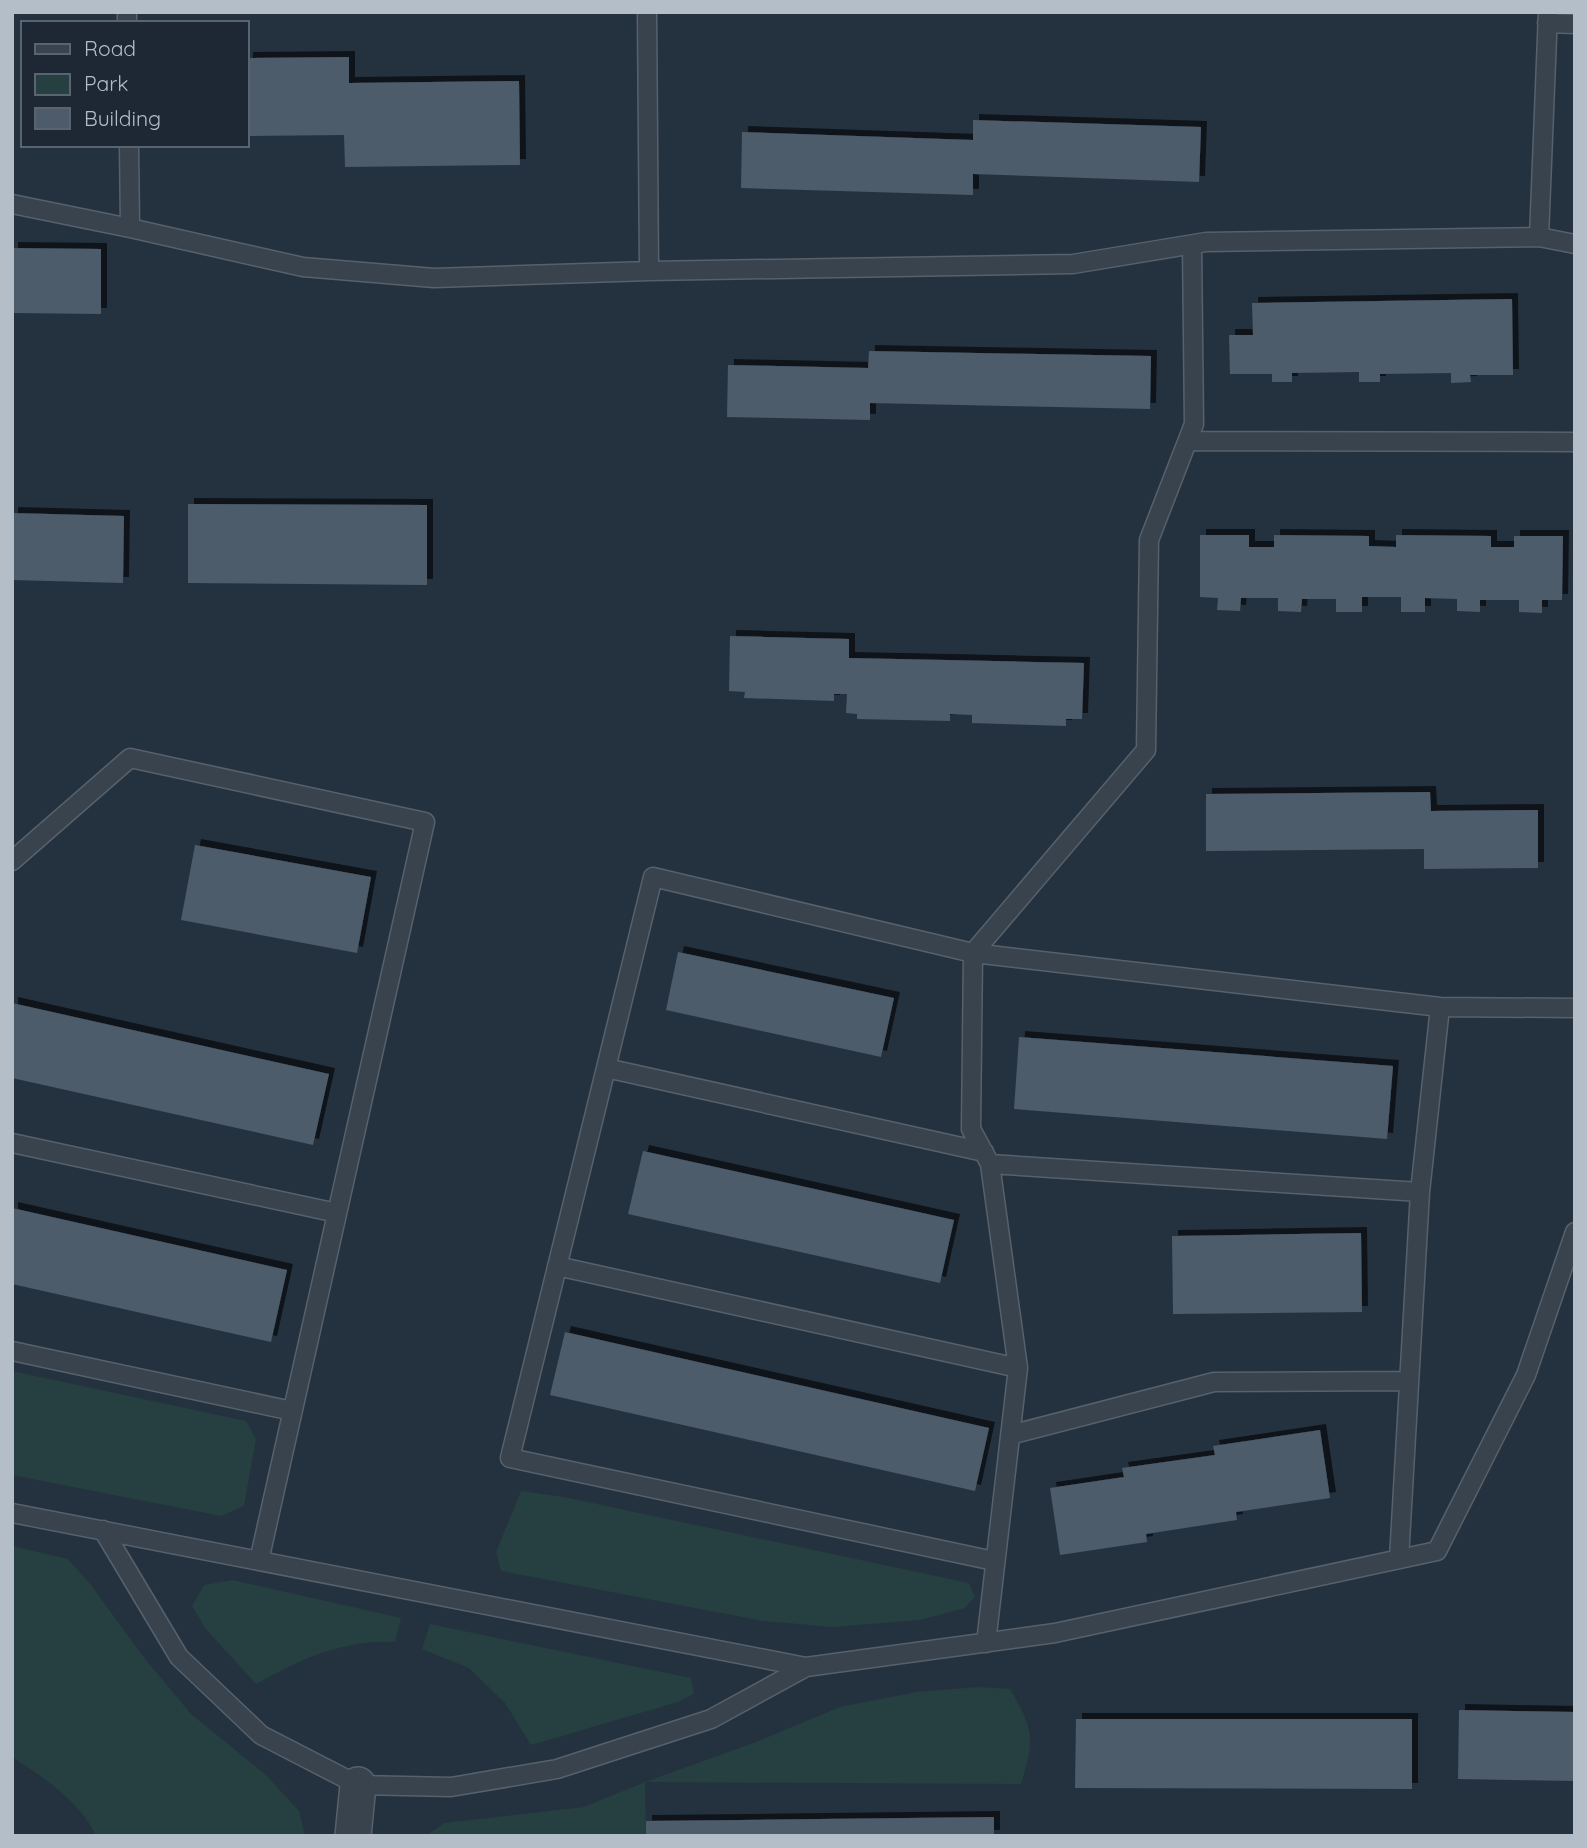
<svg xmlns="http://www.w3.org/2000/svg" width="1587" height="1848" viewBox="0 0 1587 1848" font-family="Quicksand,sans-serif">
	<defs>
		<filter id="shadow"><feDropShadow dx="6" dy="-6" stdDeviation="0" flood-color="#0009"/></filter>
	</defs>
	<rect width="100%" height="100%" fill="#24323f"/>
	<path fill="#263f40" d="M12,1371l234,50 10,18 -12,67 -23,10 -209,-41z
		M521,1491l43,6 405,86 6,14 -10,11 -45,12 -87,7 -70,-6 -262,-50 -5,-19z
		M12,1546l56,13 23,26 51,70 49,59 75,61 33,36 6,25h-209c-16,-35 -53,-59 -84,-79z
		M233,1580l168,38 -6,24c-54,-2 -93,17 -139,42l-51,-56 -13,-22 12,-21z
		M430,1624l261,54 3,16 -16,8 -147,43 -26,-42 -36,-35 -47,-19z
		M978,1687l32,2c24,41 25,50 11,95l-376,-2 1,54h-220l18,-13 140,-16 61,-25 111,-40 84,-35 76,-15z"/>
	<path fill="#4d5b6a" filter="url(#shadow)" d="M349,57v26l170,-2 1,84 -175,2 -1,-32 -97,1v-78z
		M973,120l228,7 -2,55 -226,-8v21l-232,-7 1,-56 231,8z
		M12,248l89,1v65l-89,-1z
		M1512,299l1,76h-43l1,7 -20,1v-10l-71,1v8h-21v-10l-67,1v9h-20v-8h-42l-1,-39h24l-1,-32z
		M869,351l282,5 -1,53 -280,-6v17l-143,-3 1,-52 140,3z
		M188,504l239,1v80l-239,-2z
		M12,513l112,3 -1,67 -111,-3z
		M1200,535h49v12h25v-12l95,1v10l27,1v-12l95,1v11h23v-11h49l-1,64h-20v13l-23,-1v-12h-39v12l-23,-1v-12l-32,-1v14h-24v-15h-39v15h-26v-13h-34l-1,13 -23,-1v-13h-37l-1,13 -23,-1 1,-12 -18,-1z
		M730,636l119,3v19l235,5 -2,56h-16v7l-94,-3v-8l-22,-1v7l-93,-2v-5l-11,-1 1,-19h-13v7l-90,-3 1,-6 -16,-1z
		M1430,792l1,19 107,-1v58l-114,1v-20l-218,2v-57z
		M195,845l176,32 -14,76 -176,-33z
		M678,952l216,46 -13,59 -215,-47z
		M12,1003l317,71 -16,71 -301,-67z
		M1019,1037l374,29 -6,73 -373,-30z
		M643,1151l311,69 -14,63 -312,-69z
		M12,1208l275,62 -16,72 -259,-58z
		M1361,1233l1,79 -189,2 -1,-78z
		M565,1332l424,96 -14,63 -425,-96z
		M1320,1430l10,68 -94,14 1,8 -91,14 1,8 -87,13 -10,-67 74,-11 -2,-9 93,-13 -2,-9z
		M1459,1710l116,2v69l-117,-2z
		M1076,1719h336v70l-337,-1z
		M994,1817v19h-348v-15z"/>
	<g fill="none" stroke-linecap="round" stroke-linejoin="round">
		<defs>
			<path id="service" d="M127,12v11
				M647,12l2,259
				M1547,23l28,1
				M129,145l1,83
				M12,204l118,24 173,39 131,11 215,-7 424,-7 133,-22 333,-5 36,7
				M1539,237l9,-225
				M1188,441l387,1
				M12,861l118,-103 295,64 -166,739
				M606,1068l378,84
				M12,1143l325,70
				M990,1164l430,28
				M557,1266l461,102
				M12,1351l280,60
				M1010,1435l204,-53 195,-1
				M12,1513l794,154
				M103,1530l76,127 82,78 97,50 93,2 106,-18 154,-50 95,-52 249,-34 382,-82 89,-176 49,-143
				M1399,1559l21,-367 20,-185
				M994,1561l-484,-103 143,-581 320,76 467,54 135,1
				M986,1643l32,-275 -28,-204 -19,-35 2,-176 173,-203 3,-210 45,-116 -2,-179"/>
			<path id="minor" d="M353,1836l5,-51"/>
		</defs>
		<use href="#service" stroke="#56616c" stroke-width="21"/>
		<use href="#minor" stroke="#56616c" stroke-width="38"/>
		<use href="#service" stroke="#38434e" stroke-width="18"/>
		<use href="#minor" stroke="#38434e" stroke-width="35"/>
	</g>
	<rect width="1587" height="1848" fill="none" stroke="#b4bec9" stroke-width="28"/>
	<rect x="21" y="21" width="228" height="126" fill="#1d2834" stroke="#596470" stroke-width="2"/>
	<rect x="35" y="44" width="35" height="10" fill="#38434e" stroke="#596470" stroke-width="2"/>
	<text x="84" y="56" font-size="21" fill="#b4bec9">Road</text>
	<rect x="35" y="74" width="35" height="21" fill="#263f40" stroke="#596470" stroke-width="2"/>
	<text x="84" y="91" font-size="21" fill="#b4bec9">Park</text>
	<rect x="35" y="108" width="35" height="21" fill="#4d5b6a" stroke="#596470" stroke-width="2"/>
	<text x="84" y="126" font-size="21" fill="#b4bec9">Building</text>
</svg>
